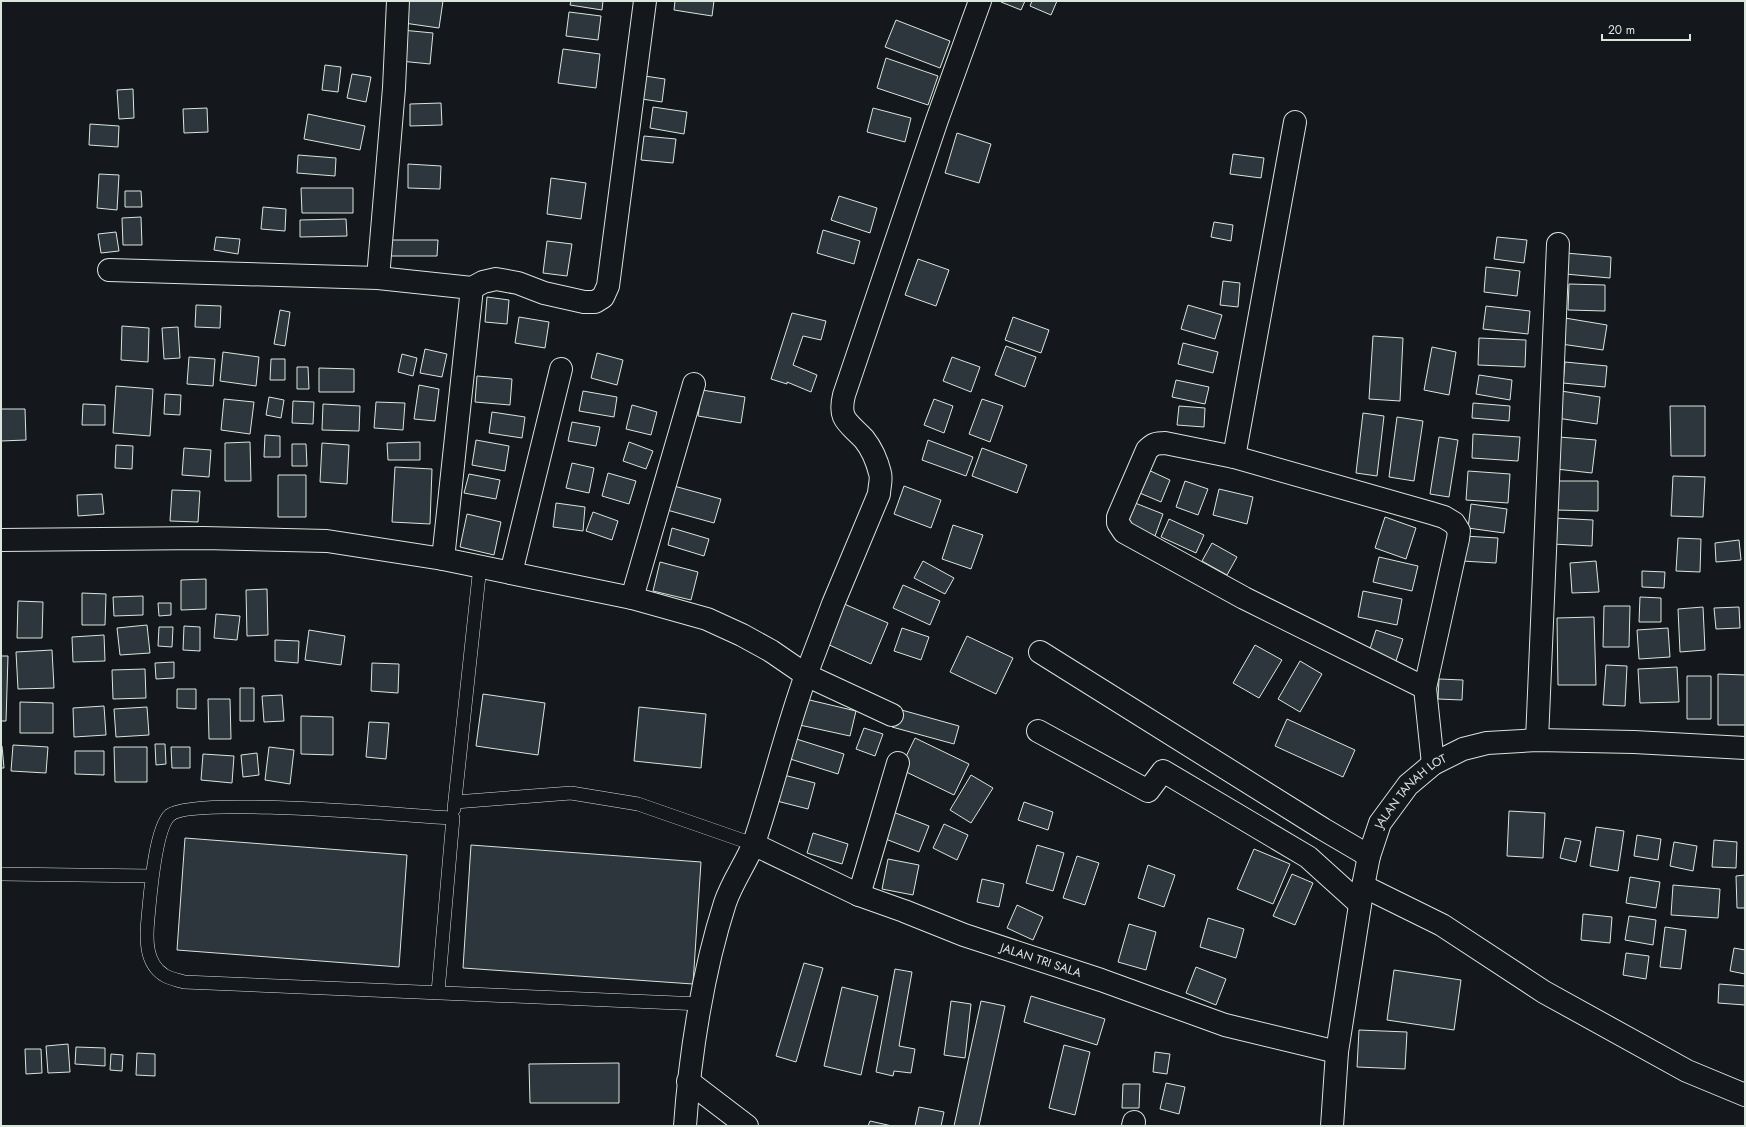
<svg xmlns="http://www.w3.org/2000/svg" width="1746" height="1127" viewBox="0 0 1746 1127" font-family="Jost,sans-serif">
	<rect width="100%" height="100%" fill="#14181c"/>
	<path fill="#2c363c" stroke="#d8e6dc" d="M407,1h36l-4,27 -35,-5z
		M571,1h32l-1,9 -32,-5z
		M675,1h39l-2,15 -38,-6z
		M1002,1h23l-4,9 -20,-8z
		M1032,1h25l-6,14 -21,-9z
		M569,12l32,4 -3,24 -32,-4z
		M896,20l54,21 -10,27 -55,-21z
		M402,30l31,3 -3,31 -30,-3z
		M563,49l37,5 -4,34 -38,-5z
		M886,58l52,18 -10,29 -51,-17z
		M325,65l16,2 -3,25 -16,-2z
		M352,74l19,3 -5,25 -19,-4z
		M638,75l27,4 -3,23 -27,-4z
		M133,89l1,29 -15,1 -2,-29z
		M441,103l1,22 -32,1v-22z
		M653,107l34,5 -3,22 -34,-6z
		M207,108l1,24 -24,1 -1,-24z
		M873,108l38,10 -6,24 -38,-10z
		M308,114l57,12 -5,24 -56,-11z
		M90,124l29,2 -1,21 -29,-2z
		M957,133l34,11 -12,39 -34,-10z
		M644,136l32,3 -3,24 -32,-3z
		M1233,154l31,4 -3,20 -31,-4z
		M298,155l38,3 -1,18 -38,-3z
		M408,164l33,2 -1,23 -32,-1z
		M99,174l20,1 -2,35 -20,-2z
		M551,178l35,5 -5,36 -34,-5z
		M301,188h52v25h-51z
		M125,191h16l1,16h-17z
		M839,196l38,12 -7,25 -39,-13z
		M263,207l23,2 -1,22 -24,-2z
		M141,217l1,28h-19l-1,-27z
		M346,219l1,17 -47,1v-17z
		M1214,222l19,3 -2,16 -20,-4z
		M823,230l37,11 -6,23 -37,-11z
		M116,232l3,19 -18,2 -3,-19z
		M216,237l24,2 -2,15 -24,-4z
		M1497,237l30,3 -3,23 -30,-4z
		M381,240h57l-1,16h-55z
		M547,241l25,3 -5,32 -24,-3z
		M1566,253l45,4 -1,21 -45,-4z
		M918,259l31,11 -13,36 -31,-11z
		M1486,267l34,4 -3,25 -33,-4z
		M1223,281l17,2 -2,24 -18,-2z
		M1569,284l36,1v26l-37,-1z
		M487,297l22,3 -2,24 -22,-2z
		M196,305l25,1 -1,22 -25,-1z
		M1188,305l34,10 -7,24 -34,-10z
		M1486,306l44,5 -2,23 -45,-5z
		M280,310l10,2 -5,34 -11,-2z
		M792,313l34,8 -5,19 -18,-4 -10,29 24,10 -6,17 -24,-10v2l-16,-5z
		M519,317l30,5 -4,26 -30,-5z
		M1013,317l36,13 -8,23 -36,-13z
		M1565,318l42,7 -4,25 -42,-6z
		M122,326l27,2 -1,34 -27,-2z
		M178,327l2,31 -16,1 -2,-31z
		M1373,336l30,2 -3,63 -31,-2z
		M1479,338l47,2 -1,27 -47,-2z
		M1183,343l35,9 -5,21 -35,-9z
		M1006,346l30,11 -11,30 -30,-12z
		M1432,347l24,5 -7,43 -25,-5z
		M425,349l22,5 -5,23 -22,-4z
		M223,352l36,5 -3,29 -36,-5z
		M597,353l26,7 -6,25 -26,-7z
		M402,354l15,4 -4,18 -15,-4z
		M189,357l26,2 -2,27 -26,-2z
		M952,357l28,10 -9,25 -28,-11z
		M271,359h14v21h-15z
		M1565,362l42,4 -2,21 -42,-4z
		M297,367h11l1,22h-12z
		M319,368l35,1v23h-35z
		M1479,375l33,5 -2,20 -34,-6z
		M477,376l35,3 -2,26 -35,-3z
		M1176,380l33,7 -4,17 -33,-7z
		M419,385l20,4 -4,32 -21,-2z
		M116,386l37,3 -3,47 -37,-3z
		M702,390l43,7 -4,26 -43,-7z
		M583,391l34,6 -3,20 -35,-6z
		M1561,391l39,6 -3,27 -40,-6z
		M165,394l16,1 -1,20 -16,-1z
		M269,397l15,3 -3,18 -15,-3z
		M224,399l30,3 -4,32 -29,-4z
		M934,399l19,7 -9,27 -20,-8z
		M982,399l21,7 -13,36 -21,-8z
		M293,401l21,1 -1,22 -21,-1z
		M376,402l29,1 -2,27 -29,-2z
		M1473,403l37,3 -1,15 -37,-3z
		M83,404l22,1v20h-23z
		M323,404l37,2 -1,25 -37,-1z
		M632,405l25,7 -6,23 -25,-6z
		M1179,406l26,2 -1,19 -27,-2z
		M1670,406h35v50h-34z
		M1,409h24l1,31 -25,1z
		M492,412l33,5 -3,21 -33,-5z
		M1363,413l21,3 -7,60 -21,-3z
		M1397,417l26,4 -9,60 -25,-4z
		M572,422l28,5 -4,19 -28,-5z
		M1473,434l47,3 -2,24 -46,-3z
		M265,435l15,1v21h-16z
		M1439,437l19,3 -9,57 -19,-3z
		M1559,437l37,3 -4,33 -36,-4z
		M476,440l33,6 -4,25 -33,-6z
		M928,440l45,17 -7,19 -44,-16z
		M250,442l1,39h-26v-38z
		M420,442v18h-32l-1,-17z
		M629,442l24,9 -7,18 -23,-8z
		M322,443l27,2 -2,39 -27,-2z
		M292,444h14l1,22h-15z
		M116,445l17,1 -1,23 -17,-1z
		M184,448l27,2 -2,27 -27,-2z
		M982,448l45,17 -10,28 -45,-17z
		M572,463l22,5 -5,25 -23,-5z
		M395,467l37,2 -2,55 -38,-2z
		M1144,468l26,12 -9,22 -26,-11z
		M1468,471l42,3 -2,29 -42,-3z
		M608,473l28,8 -7,23 -27,-8z
		M469,474l31,6 -4,19 -32,-6z
		M278,475h28v42h-28z
		M1673,476l32,1 -2,40 -32,-1z
		M1185,481l23,8 -10,26 -22,-8z
		M1554,481h44v30l-44,-1z
		M674,486l47,13 -7,24 -47,-13z
		M904,486l37,14 -10,28 -37,-14z
		M1219,489l34,8 -6,27 -34,-9z
		M172,490l28,1 -2,31 -28,-1z
		M102,494l2,20 -26,2 -1,-21z
		M1130,501l33,13 -8,22 -33,-14z
		M556,503l29,4 -2,24 -30,-4z
		M1471,504l36,5 -3,24 -36,-5z
		M593,512l25,9 -6,19 -26,-9z
		M467,514l34,8 -7,33 -34,-8z
		M1385,517l31,11 -10,31 -31,-11z
		M1553,518l40,2 -1,26 -40,-2z
		M1169,519l35,16 -8,18 -35,-16z
		M953,525l30,10 -12,34 -29,-10z
		M672,528l37,11 -5,17 -36,-11z
		M1464,536l34,2 -2,25 -34,-2z
		M1678,538l23,1 -1,33 -24,-1z
		M1739,540l2,20 -25,2 -1,-19z
		M1212,543l25,14 -10,18 -25,-14z
		M1379,557l39,9 -6,25 -39,-9z
		M923,561l31,17 -9,16 -31,-16z
		M1596,561l3,31 -27,1 -2,-30z
		M660,562l38,10 -7,28 -38,-9z
		M1642,571l23,1 -1,16 -22,-1z
		M206,579v30l-25,1v-30z
		M903,585l37,16 -10,24 -37,-17z
		M267,589l1,46 -21,1 -1,-46z
		M1363,591l39,8 -5,26 -39,-8z
		M82,593l24,1 -1,31h-23z
		M143,596v19l-29,1 -1,-19z
		M1640,597l21,1v24h-22z
		M18,601l25,1 -1,36h-25z
		M158,603h13v12l-12,1z
		M842,603l46,20 -17,41 -46,-21z
		M1604,606h26l-1,41h-26z
		M1703,607l2,43 -25,2 -2,-43z
		M1739,607l1,21 -24,1 -2,-21z
		M216,614l24,2 -3,24 -23,-2z
		M1594,617l2,68h-38l-1,-67z
		M147,625l3,28 -30,2 -3,-27z
		M184,626l16,1v24l-17,-1z
		M159,627h14l-1,20 -14,-1z
		M902,628l27,9 -8,23 -27,-9z
		M1668,628l2,29 -31,2 -2,-29z
		M309,630l36,6 -4,29 -36,-5z
		M1376,630l27,9 -7,22 -27,-9z
		M104,635l1,26 -32,1 -1,-25z
		M967,636l46,22 -17,36 -46,-22z
		M275,640l24,1 -1,22 -23,-2z
		M1255,645l27,15 -23,38 -26,-15z
		M52,650l2,38 -36,1 -2,-37z
		M1,656h7l-2,65h-5z
		M1300,661l22,13 -22,38 -22,-13z
		M174,662v16l-18,1 -1,-16z
		M372,663l27,1 -1,29 -27,-2z
		M1606,665l21,1 -2,40 -22,-1z
		M1677,667l2,35 -39,1 -2,-34z
		M145,669l1,29 -33,1 -1,-29z
		M1718,674l27,1v50h-27z
		M1687,676h24v43h-24z
		M1439,679l24,1 -1,20 -24,-1z
		M240,688h14v33h-14z
		M177,689h19v20l-19,-1z
		M483,694l62,9 -7,52 -62,-9z
		M282,695l2,26 -20,1 -2,-26z
		M801,698l55,13 -6,25 -55,-12z
		M208,699h22l1,40h-22z
		M20,702l33,1v30h-33z
		M104,706l2,29 -32,2 -1,-29z
		M147,707l2,28 -33,2 -2,-28z
		M639,707l67,7 -5,54 -67,-7z
		M898,709l61,17 -5,18 -62,-17z
		M301,716l32,1v38l-32,-1z
		M1287,719l68,31 -12,27 -68,-31z
		M369,722l20,1 -3,36 -20,-2z
		M864,728l19,6 -8,22 -19,-7z
		M790,737l54,17 -6,20 -54,-17z
		M915,738l54,26 -15,31 -54,-26z
		M155,744h10l1,20 -10,1z
		M13,745l35,2 -2,26 -35,-2z
		M1,746h1l2,22h-3z
		M114,747h33v35h-32z
		M171,747h19v21h-18z
		M269,747l25,3 -4,34 -25,-4z
		M75,751h29v24l-29,-1z
		M257,753l2,22 -16,2 -2,-22z
		M203,754l31,2 -2,27 -31,-3z
		M776,773l39,10 -7,26 -39,-10z
		M971,775l22,13 -22,35 -21,-13z
		M1024,802l29,10 -5,18 -30,-10z
		M1509,811l36,2 -2,45 -36,-2z
		M893,812l36,14 -10,26 -36,-14z
		M944,824l24,11 -11,25 -24,-12z
		M1596,827l28,4 -6,40 -28,-5z
		M813,833l35,11 -6,20 -35,-11z
		M1637,835l24,4 -3,21 -24,-4z
		M185,838l222,17 -8,112 -222,-17z
		M1565,838l16,3 -5,21 -16,-4z
		M1714,840l23,2 -1,26 -24,-1z
		M1674,842l23,4 -4,25 -23,-5z
		M471,845l230,17 -8,122 -230,-16z
		M1037,845l27,8 -11,38 -27,-8z
		M1254,849l36,15 -17,40 -36,-15z
		M1077,856l22,7 -14,42 -22,-7z
		M888,859l31,6 -6,30 -31,-6z
		M1148,865l27,10 -11,32 -26,-9z
		M1292,874l21,9 -18,42 -22,-9z
		M1745,875v33h-8l-1,-32z
		M1630,877l30,5 -4,26 -30,-5z
		M982,879l22,5 -5,23 -22,-5z
		M1673,885l47,4 -2,29 -47,-3z
		M1017,905l26,12 -10,23 -26,-12z
		M1583,914l29,3 -2,26 -29,-3z
		M1629,916l27,4 -3,25 -28,-5z
		M1208,918l36,11 -8,29 -36,-11z
		M1129,924l27,8 -10,38 -28,-8z
		M1665,927l21,3 -5,39 -21,-2z
		M1734,948l11,2v24l-15,-3z
		M1626,953l23,3 -3,23 -23,-4z
		M804,963l19,5 -27,94 -20,-6z
		M1196,967l30,12 -10,26 -30,-12z
		M895,969l17,3 -13,74 16,3 -4,24 -17,-2 -1,5 -17,-4z
		M1394,970l67,10 -7,50 -67,-10z
		M1719,984l26,2v19l-27,-2z
		M842,987l36,9 -17,79 -37,-9z
		M1031,996l74,23 -8,26 -73,-23z
		M951,1001l20,3 -6,54 -21,-3z
		M981,1001l24,5 -26,120h-25z
		M1359,1030l48,2 -2,37 -48,-2z
		M68,1044l2,28 -22,1 -2,-27z
		M1064,1045l26,7 -15,63 -26,-7z
		M76,1047l29,1v18l-30,-2z
		M25,1049h16l1,24 -16,1z
		M1155,1052l15,2 -3,20 -14,-2z
		M137,1053l18,1v22l-19,-1z
		M111,1054l12,1 -1,16 -12,-1z
		M619,1063v40h-89l-1,-39z
		M1166,1083l19,4 -6,27 -19,-5z
		M1123,1084h17l-1,24h-17z
		M919,1107l25,5 -3,14h-26z
		M870,1121l22,5h-24z"/>
	<g fill="none" stroke-linecap="round" stroke-linejoin="round">
		<defs>
			<path id="lane" d="M455,802l116,-9 67,11 115,40
				M454,809l26,-243
				M1,874l151,2
				M438,992l15,-174c-43,-2 -260,-22 -283,-3 -15,13 -20,82 -22,103 -2,20 -3,45 16,57 6,4 14,5 20,7l517,22"/>
			<g id="street">
				<path d="M109,270l269,8 94,10 11,-6 13,-3 22,4 26,10 40,9h11l8,-5 5,-11 37,-285"/>
				<path d="M378,278l16,-190 4,-87"/>
				<path d="M1234,457l61,-335"/>
				<path d="M1,540l202,-2 124,3 116,18 189,39 75,21 35,16 29,16 35,24c-20,55 -33,112 -52,168 -8,20 -22,39 -29,60 -22,68 -35,151 -40,223"/>
				<path d="M443,559l29,-271"/>
				<path d="M511,573l50,-204"/>
				<path d="M632,598l62,-214"/>
				<path d="M1040,652l283,177 46,27"/>
				<path d="M1425,688l-181,-90 -120,-66 -6,-9v-6l29,-67c6,-6 9,-7 18,-7l69,14 197,56 13,4 10,6 5,8 -1,8 -33,149 8,76"/>
				<path d="M892,715l-86,-40 27,-71 46,-110c0,-6 3,-15 1,-21 -3,-12 -8,-24 -16,-34 -16,-17 -26,-19 -20,-44l93,-275 43,-119"/>
				<path d="M1038,731l110,60 15,-20 145,86 52,47"/>
				<path d="M1537,740l21,-496"/>
				<path id="s1" d="M753,844l106,51 45,16 60,24 137,45 124,45 112,27"/>
				<path d="M1363,886l79,39 102,67 143,79 58,24"/>
				<path d="M859,895l39,-132"/>
				<path d="M688,1081l59,45"/>
				<path d="M1133,1126l1,-4"/>
			</g>
			<g id="secondary">
				<path id="s2" d="M1332,1126l5,-74 26,-166 6,-30 11,-33 28,-38 25,-21 30,-15 24,-6 50,-3 97,2 111,6"/>
			</g>
		</defs>
		<use href="#lane" stroke="#d8e6dc" stroke-width="14"/>
		<use href="#street" stroke="#d8e6dc" stroke-width="24"/>
		<use href="#secondary" stroke="#d8e6dc" stroke-width="24"/>
		<use href="#lane" stroke="#14181c" stroke-width="13"/>
		<use href="#street" stroke="#14181c" stroke-width="22"/>
		<use href="#secondary" stroke="#14181c" stroke-width="22"/>
	</g>
	<g text-anchor="middle" stroke-width="3" stroke-linejoin="round" paint-order="stroke">
		<g font-size="12" fill="#d8e6dc" stroke="#14181c">
			<text dy="4" stroke="none"><textPath href="#s2" startOffset="352">JALAN TANAH LOT</textPath></text>
			<text dy="4" stroke="none"><textPath href="#s1" startOffset="311">JALAN TRI SALA</textPath></text>
		</g>
	</g>
	<rect width="1746" height="1127" fill="none" stroke="#d8e6dc" stroke-width="4"/>
	<path d="M1602 34v6h88v-6" fill="none" stroke="#d8e6dc" stroke-width="2"/>
	<text x="1608" y="34" font-size="12" fill="#d8e6dc" stroke="#14181c" stroke-width="3" paint-order="stroke">20 m</text>
</svg>
